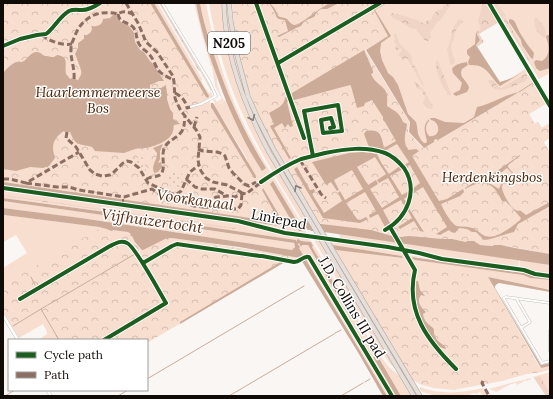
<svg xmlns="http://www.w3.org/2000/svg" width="553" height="399" viewBox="0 0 553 399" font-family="Lora,serif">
	<defs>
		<pattern id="forest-crowns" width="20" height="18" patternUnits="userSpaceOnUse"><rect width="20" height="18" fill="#f0d4c5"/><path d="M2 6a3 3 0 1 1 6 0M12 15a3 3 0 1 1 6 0" fill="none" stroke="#cdb5a8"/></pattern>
		<pattern id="park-crowns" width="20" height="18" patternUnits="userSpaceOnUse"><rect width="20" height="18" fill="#f8decf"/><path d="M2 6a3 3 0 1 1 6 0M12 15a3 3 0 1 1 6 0" fill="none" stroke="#d4bdb0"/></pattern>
		<pattern id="garden-dots" width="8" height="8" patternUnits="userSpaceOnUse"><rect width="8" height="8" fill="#f8decf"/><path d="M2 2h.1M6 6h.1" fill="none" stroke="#d4bdb0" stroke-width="1.8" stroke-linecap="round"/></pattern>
	</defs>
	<rect width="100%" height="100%" fill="#f9f6f4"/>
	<path fill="#f8decf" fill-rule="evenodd" d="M154,3h3l45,76v4l7,10 2,-1 2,5h-1l-6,4 -22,-40 16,20z
		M194,3h2c5,25 13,49 21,73 -1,9 3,17 7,25l-5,3h1l6,-4 12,28 28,40c-24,-40 -43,-81 -56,-126 -4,-13 -8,-26 -10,-39h6c7,40 18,80 36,117 8,18 19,36 29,53l-12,8 -11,9 -45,-84 7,-4 11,21 33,55 -8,-21 -32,-52 1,-2 -2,-3 2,-1 2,3 5,-3 -7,-13 -3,-20h-1l-7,-24z
		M209,3h14l3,28 25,87 58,104h-6c-20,-34 -42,-67 -58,-103 -18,-37 -29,-76 -36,-116z
		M226,3l9,54 9,32 9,23 12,25 51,86h-3l-47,-79 -25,-56 -7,-28 -6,-25z
		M371,3h179v70l-11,6 -37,-61 -25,16 1,7 -3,5 25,39 25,-16 22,34 -18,11 6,10 4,-1 3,5h8l-61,9 -60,7 -8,-1 -51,-94 20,-13 -16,-26 14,26 -22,14 -1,-2 -27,-19 36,-21z
		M273,176l27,45h-3l-27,-37 22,36 -6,1 1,2h-1l-1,-2 -3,-1 -20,-32v2l-13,3 10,-8z
		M3,189l236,33 28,7 41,8 6,8 62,106 13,16 13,11 11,18h-9l-1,-2 -1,2h-1l-24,-41 -3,-1 1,2 -2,1 23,39h-9l-70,-119 -18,-29v-5l2,3 1,-1h6l43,74 3,1v-2l-42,-71 1,-1 -2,-4 -10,-1 -4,2 -1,-3 -146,-22 -147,-20zM9,197l100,13 10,2 -1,1z
		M3,201l178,25 112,17 2,4 -3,3 -211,-32 -78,-10z
		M3,215h1l95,12 194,29 7,2 1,1 -6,2 -35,-5 -257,47v-35l24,-15 -11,-18 -13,7z
		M239,220l47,7 1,-3h1l2,3 8,2 2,2 4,-2 4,6 -21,-2 -37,-8 -11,-4z
		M317,231h3l99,165h-3z
		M339,234l58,8 3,6 -59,-8z
		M314,240l7,1 76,129 -6,-5 -13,-17z
		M329,240l17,2 56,9 7,15 -59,-8 -7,4 -4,-6 -4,-5zM333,245l69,11 1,1v1l-68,-9z
		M401,243l118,17 -1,9 -76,-11 -37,-9z
		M408,255l117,16 9,3 16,2v2l-18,-2 -8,-3 -107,-16h-5l1,2 2,1 108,15 7,3 20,2v10l-52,-11 -10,-2 52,91 10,-2v4l-14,3 -122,-107z
		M520,260l30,5v10l-31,-6z
		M40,309l18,31h-16l-1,-2 6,-4v-2l-4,-8 -24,14 -15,-26h-1v-2z
		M550,372v21l-10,-16 -6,1 -1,-1z
		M531,378v1l-4,2 -1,-1 -9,5 -1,-2 -5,1 -15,8 -1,-1 -6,-2 18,-5z
		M420,387c21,8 42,6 63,1l4,8h-4l-3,-4 -4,2 -2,-1c-11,6 -28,3 -40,3 -4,-3 -10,-2 -14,-6z"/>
	<path fill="url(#forest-crowns)" d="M159,3h2l51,87 -1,1 -11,-20h-1z
		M445,3h7l-12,18h-2l-8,12 1,4 -2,4h-4l-9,-12 -6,-1 -10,-7 -7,-3 -3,-3 3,-2 24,7 8,4 2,-4h4c2,-5 5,-11 11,-11z
		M483,3h5l11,19 -20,12 5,8 -7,5 -1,-2 4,-5 -4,-8 5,-3 -3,-8z
		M493,3h4l9,13 -2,1 -1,2 3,-1 15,28 9,14v3z
		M535,17c7,5 13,13 10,21 -7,-3 -13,-13 -10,-21z
		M460,19l3,2v1c-6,4 -9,12 -9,18 -6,6 -1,14 1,21v2l-3,2 -2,-1 -3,-15c6,-10 2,-22 13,-30z
		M394,34h2l4,10 11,11 1,6 1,3 5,6v4l4,6 2,6h-1l-16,-28 -4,2 -2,-3 -3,-1 1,-2 3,-4 -1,-2 -3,2h-2l-1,-4 2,-1 -3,-3 1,-3 -1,-4z
		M436,61h2l13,33 -1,2 -3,-2 1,-1c-6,-4 -13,-25 -12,-32z
		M525,74h1l1,2v4c-7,4 -25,12 -32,9 -3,-2 -5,-4 -7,-7l1,-2h4l5,7 4,1z
		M415,81l8,8 10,17 -1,3 -5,-1 -4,-4 2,-7 -2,-3 -1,-4 -6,-2v-3l-2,-3z
		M3,195l106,15 10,1v2l-116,-17z
		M123,212l113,16 -3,1 -110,-15z
		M540,376l10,17v3h-4l-12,-18z"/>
	<path fill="url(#park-crowns)" d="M3,3h148l60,101v3l67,110 -19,3 -256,-37z
		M232,3h137l18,33 -22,14 44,71v5l-1,6 15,16 10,-6v-2l3,-1 1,1 98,-58 12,21 -18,11 5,10 4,-2 3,6 9,-5v15l-6,4 6,11v101l-49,-9h-8l-2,1 -12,-1 -6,-4h-6l-2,1h-3v-1l-10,-2 -11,1 -43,-3 17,29 71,11 56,95 -15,2 -25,7 -49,9 -19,-2 -12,-3 -10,-5 -70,-119 8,-4 58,8 -16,-28 -74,-14c-23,-40 -49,-80 -66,-124 -11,-31 -18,-64 -20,-96z
		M101,228l6,1 5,2 1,-1 180,26 -8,6 -138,81v-3h-89l-18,-30 -28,16 -9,-15v-25l71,-44 9,-4z"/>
	<path fill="url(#garden-dots)" d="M132,155l3,3v1l6,-2 1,1 1,-2 4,3 -2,3 -1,-1 1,2c-1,4 3,8 0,12l-5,-7 1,-1 -2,-3 -1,2 -7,-6z
		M175,172l6,1 5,6 -3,7 -9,2c-5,-2 -7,-6 -7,-12z"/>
	<path fill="#ccac99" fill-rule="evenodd" d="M150,3h4l55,93 -1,2 -2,-1z
		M196,3h4c2,13 6,26 10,39 13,44 32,87 56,126l-4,3c-20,-31 -35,-65 -47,-100 -8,-22 -15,-45 -19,-68z
		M269,3h1l5,6 3,7c3,2 6,1 9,3 2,2 4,5 7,6 6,1 27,-19 35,-21 3,-1 7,-1 10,-1l-12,6h-6l-4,3 -3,5c-5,2 -10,3 -13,9l-5,2 -17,9 -2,-1 11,-5 -3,-11c-11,-1 -7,-3 -12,-11 -1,-2 -3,-4 -4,-6z
		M370,3h3l3,4 11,-4 -12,7 16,26 -10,7 -1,8 2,9 6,13 5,4 5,8 10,29 8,8 1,4 1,8 3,6 3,3h2l1,-2c-2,-9 -5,-15 2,-22v2c-4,4 -4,10 0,15 12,2 12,-14 2,-16l-1,-2h5l10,4 19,1 10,-6 3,-10c15,-3 27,-12 42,-15l-81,48 -2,-1 -2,1v2l-10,6 -15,-16 1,-10 -44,-72 22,-14z
		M113,15h3l5,7 8,4 5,7 1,9 5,8 4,2 5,8 5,5 10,16h-5l-9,4v3h11l5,-3 1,9v5l3,10 3,4v6l9,6 -2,-1 -6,1c-1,2 0,4 -1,6 -2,10 -20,16 -28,17 -3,1 -7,0 -10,1 -4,1 -7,3 -11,4l-29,-2 -3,-4c-14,-4 -16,0 -22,-15h-5l-1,-1c-6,4 -11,9 -11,17 0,3 1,6 2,10l-6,8 -6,2 -13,-1 -14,4 -13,-2v-95c1,-4 11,-12 14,-12 6,-2 1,2 7,-1 4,-3 7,-9 13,-9 4,0 5,3 8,4 2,0 4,0 6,1h3l3,-2c13,2 7,9 9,19l4,5 2,-1 6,2c4,-6 4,-7 2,-13 -2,-5 -3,-9 -5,-13l3,-6v-5l6,-4v-4h3l4,-3 1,-4 -1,-2c6,1 12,-1 12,-7l7,-1z
		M510,19l3,1 2,2 5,11 7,11 7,9 -1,6 -2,-1 -9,-13 -1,-5 -12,-18v-2z
		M476,32l4,8 -4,5 24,37 12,-4 11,-6 -23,14c-11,-10 -12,-22 -31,-21l-1,-3 2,-5 -3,-3v-4l8,-6z
		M547,35h3v33l-10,3 -4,-3 -2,-6 2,-2 6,1c9,-6 7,-16 4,-24z
		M364,50l9,21v2l-2,1c3,9 13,12 15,18 2,5 1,10 1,14 9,6 12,6 16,16l4,2c-1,9 -5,16 1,26l8,-1 3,2 -7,5 27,45 8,-2 16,-10 1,3 -4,4 -19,8c2,5 11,21 16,22 4,1 10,0 15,2 5,1 8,6 13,8 12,4 26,-9 35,-16l1,-2 -15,-17h-4c-9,-19 -18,-23 -37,-12v-1l11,-7 18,-8 26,-18v1l-12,9v2l5,6c-3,2 -8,4 -10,8 -5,7 6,24 12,29 4,3 1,0 6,1 2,1 3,3 5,4l24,-13v4l-32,18 -4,8c-10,2 -20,7 -30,8l-8,-8h-4l-5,-3 -8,-1 -4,5 -4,-1 -2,-2 -9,5 -4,-1 11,-7 -24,-40 -11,7v-5l8,-6 -10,-18 -5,3 -2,-2 6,-4 -12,-18 -13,7 -15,-4 -5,-13 2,-3c15,-2 15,4 18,17l12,-7 -11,-19 -2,-2v-3l-11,-17 -7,3 -1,3 -7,2 -6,-22 -1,-1 -63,17 6,24 -3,1 -2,-3 -3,4 -3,-5 -8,5 17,30 -2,1 -18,-31 -1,-2 4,-2 -5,-11c7,-4 15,-7 16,-15l1,-1 4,1h1l1,-5zM507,168l5,5 -9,6 -4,10 -11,-7v-3l3,-3 11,-4z
		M467,62l1,3 -6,4c-4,9 6,11 7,19l-2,4 -11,4 -3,-2 1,-1 6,-3 2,-7 -9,-10 -1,-4c3,-5 10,-6 15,-7z
		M211,103h2l43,73v2h-2l-43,-71z
		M163,144l-3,7v8l-2,4 3,-1 1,5 -4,5 -4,1c-3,-9 3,-11 3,-20l-4,-5z
		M362,152l7,1v-1l2,1 6,1 5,10 7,10 11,-8 3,3 -13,7 12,19 7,-4v4l-5,4 3,5 -2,3 -4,-7 -18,10 7,13 -5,4 -7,-13 -8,4 -1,-3 7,-4 -11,-19 -19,11 11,16 3,1 6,-3 2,2 -8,4 -37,-5 -29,-49 3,-2 13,23 4,-1 1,2 -3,3 12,19 18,-12 -4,-8 2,-2 5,9 18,-11 -11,-19 -18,10 5,10 -2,1 -6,-9 -5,3 -14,-23 37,-9zM375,157l11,17 -9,6 2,3 9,-5 11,19 -17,11 -12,-19 8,-5 -2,-4 -8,5 -11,-18z
		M273,181l24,40 74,9 21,6 9,1 8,-1 33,3h10l14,3 1,-1h7l6,4 12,1 2,-1h7l14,3 35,6v11l-233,-34h-6l-1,-1 -6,-1 -3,2h-2l-1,-2 -8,-2 -4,-7h5l-21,-36z
		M3,182l247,36c7,0 16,1 23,-2l1,-4 -12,-22 1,-2 19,32 3,1 2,3 -1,3 -47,-7 -236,-33z
		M3,198l147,20 146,22 1,2v-2l1,-1 3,2 10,1 2,4 -1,1 42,70v2h-3l-43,-74h-6l-1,2 -2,-4 -1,1 2,3 -1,1 88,148h-4l-24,-42 -59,-96 -61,-11 -68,-9 -6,1 -22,11h-1l-7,-8 -3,-6h-2l1,-2 -3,-2 -15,-2 -1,1 -3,-1 -2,-1 -8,-2 -95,-12h-1v-7l78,10 211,32 3,-3 -1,-4 -113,-17 -178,-25z
		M408,207l16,25 -4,-1 -6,-10 -14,8 -2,-2 14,-9 -5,-9z
		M333,245l69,11 1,2 -67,-8 -2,-2z
		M412,257l112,16 8,3 18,2v2l-20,-2 -7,-3 -108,-15 -2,-1z
		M282,261l3,1 -105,62v-2z
		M488,277l10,2 52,11v2l-51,-9 -2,1 -2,2v2l46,77 9,-2v3l-9,2z
		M416,281h2l2,9 5,6 -4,-1c-5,7 0,12 5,17l-3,2c1,8 6,10 11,15 -1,8 4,13 11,17l1,3c-24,-5 -33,-46 -30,-68z
		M375,355h2l24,41h-5l-23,-39z"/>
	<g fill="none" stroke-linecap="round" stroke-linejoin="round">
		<path stroke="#ccac99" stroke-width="1" d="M519,92l14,-9
			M31,277l4,8
			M41,309l94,-55
			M13,326l28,-17 18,31
			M335,333l6,-3
			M101,340l61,-37
			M147,379l157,-93
			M365,382l5,-3
			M5,396l10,-6
			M118,396l10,-6
			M229,396l105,-62
			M341,396l22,-13"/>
		<path stroke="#582c0e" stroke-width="1" stroke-dasharray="5 4" stroke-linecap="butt" d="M123,203v-4"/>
		<defs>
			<path id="minor" d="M162,3l47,78 7,15 -15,8 -11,3
				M516,298l14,24 -9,6
				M550,303l-44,-6 -2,1v1l38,64 8,-2
				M550,330v21"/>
			<path id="tertiary" d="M489,3l61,103
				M3,315l15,25
				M47,390l4,6"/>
			<path id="trunk" d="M224,3c1,51 21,104 45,149l145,244
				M229,3l2,19 6,33 11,41 11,25 15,29 42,72 104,174"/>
		</defs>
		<use href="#minor" stroke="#c6c2bf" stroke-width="3"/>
		<use href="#tertiary" stroke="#c6c2bf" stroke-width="3.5"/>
		<use href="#trunk" stroke="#ada29b" stroke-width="5"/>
		<use href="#minor" stroke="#fefefd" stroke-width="2"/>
		<use href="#tertiary" stroke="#fefefd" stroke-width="2.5"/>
		<use href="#trunk" stroke="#e5ded9" stroke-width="4"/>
		<path stroke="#8d6e63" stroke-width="3" stroke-dasharray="6 3" stroke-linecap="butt" d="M126,3l12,20 8,19 11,10 16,24 1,6 1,16 2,5 4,8 16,20 3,6 -2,23 1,5 2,6 5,7 7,4 14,3 12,6 3,2
			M118,14c1,9 10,8 15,13 4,5 3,10 5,15 2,5 7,8 11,12 5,5 6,13 11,18 4,4 10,6 14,8
			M42,35c7,6 21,11 30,9
			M74,79c1,-11 -4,-21 -3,-31 0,-4 2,-7 3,-10 7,-20 23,-29 44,-24 5,-4 10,-2 15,0
			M175,93c6,3 11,8 12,15l3,-1
			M194,127l3,-10
			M67,132l-1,6 10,9 14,23 5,4 7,2 8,-1 3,-2 10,-10 4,-2 4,1 8,6 9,15 24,11h5l4,-3 9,-19 9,-7
			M198,149l5,2 14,1 6,2 2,2 4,12 4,5 11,11 5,2 7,-4
			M300,160l21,34 2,2 3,2
			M3,179h7l16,4 53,-31
			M146,179c2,0 4,-2 6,-2 4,-1 6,0 9,-3 5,-6 0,-17 3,-25 3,-9 13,-10 18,-18 3,-5 2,-9 3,-15
			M186,179l9,8 7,2h13l12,7
			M26,183l31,4h12l10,3 45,7 28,-8 11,8 5,2h8l18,7 9,1 13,-10 12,-1 7,1 7,-4 4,1 18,-14
			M203,207l35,2 3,-4 1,-12
			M483,381l-1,2 7,13"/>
		<defs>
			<path id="cycleway" d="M256,3l48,135
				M489,3l61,103
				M3,46l17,-7 17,-4 9,-1c8,-6 14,-18 23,-23 4,-2 9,-1 13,-1 7,0 12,-3 18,-7
				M278,63l102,-60
				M313,156l-9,-45 34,-6 4,26 -19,2 -2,-13 10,-2 3,9 -4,1
				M261,182c13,-9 26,-17 40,-23 8,-2 16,-4 24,-6 20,-4 40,-7 60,0 8,3 14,9 19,15 15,23 3,50 -19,62
				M3,188l235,33 47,12 103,14 31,6 23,6 82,11 11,4 15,2
				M390,227l25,43c-10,42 13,71 41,99
				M143,263l29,-17 5,-2 83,12h2l32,6c6,0 10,-7 15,-5l83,139
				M20,299l90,-53c6,-3 11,-6 17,-3 8,3 33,50 39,60l-62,37"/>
		</defs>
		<use href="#cycleway" stroke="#fff" stroke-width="6"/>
		<use href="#cycleway" stroke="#1b5e20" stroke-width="4"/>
	</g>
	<defs><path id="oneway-chevron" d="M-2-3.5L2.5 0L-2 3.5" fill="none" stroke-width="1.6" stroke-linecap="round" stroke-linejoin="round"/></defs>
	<g stroke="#867f7b">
		<use href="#oneway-chevron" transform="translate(252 118) rotate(67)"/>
		<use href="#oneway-chevron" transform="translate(297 188) rotate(-120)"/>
	</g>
	<g text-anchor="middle" stroke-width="3" stroke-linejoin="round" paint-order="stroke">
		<rect fill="#fff" stroke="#585452" stroke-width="1" x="208" y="32" width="42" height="22" rx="3"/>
		<g font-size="13" font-weight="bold" fill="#110b08">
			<text x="229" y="48">N205</text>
		</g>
		<g font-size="14" font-style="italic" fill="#4b2001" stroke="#fff">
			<text x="98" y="97">Haarlemmermeerse<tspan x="98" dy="16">Bos</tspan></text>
			<text x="492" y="182">Herdenkingsbos</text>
		</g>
		<g font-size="14" fill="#110b08" stroke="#fff">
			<text transform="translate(279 219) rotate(11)" y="5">Liniepad</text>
			<text transform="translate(352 307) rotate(59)" y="5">J.D. Collins III pad</text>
		</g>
		<g font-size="15" font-style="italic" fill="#582c0e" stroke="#fff">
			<text transform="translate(195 200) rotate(8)" y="5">Voorkanaal</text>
			<text transform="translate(152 221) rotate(8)" y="5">Vijfhuizertocht</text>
		</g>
	</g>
	<rect width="553" height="399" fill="none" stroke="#110b08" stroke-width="8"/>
	<rect x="8" y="339" width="140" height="52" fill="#ffffff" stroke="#a09d9c"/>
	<rect x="16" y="352" width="20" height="6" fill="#1b5e20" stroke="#a09d9c"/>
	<text x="44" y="359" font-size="12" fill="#110b08">Cycle path</text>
	<rect x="16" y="372" width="20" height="6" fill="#8d6e63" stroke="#a09d9c"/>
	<text x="44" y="379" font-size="12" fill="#110b08">Path</text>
</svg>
